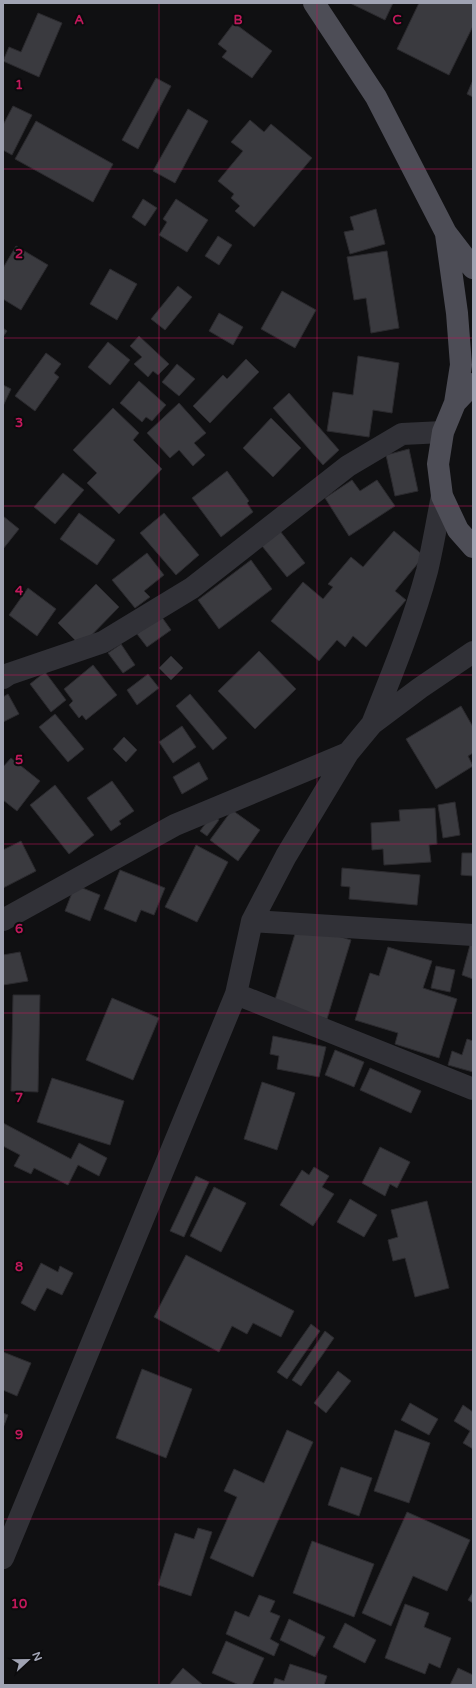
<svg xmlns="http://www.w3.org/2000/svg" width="476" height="1688" viewBox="0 0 476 1688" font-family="'Varela Round',sans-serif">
	<rect width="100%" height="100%" fill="#101012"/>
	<path fill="#3a3a3f" stroke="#2b2a2e" d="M350,3h43l-8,17z
		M419,3h54v23l-24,49 -52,-26z
		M38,13l24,10 -23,54 -36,-16 6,-14 12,5z
		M234,23l38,28 -20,27 -30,-21 5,-6 -9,-7z
		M156,78l15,8 -33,63 -16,-9z
		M473,80v17l-6,-3z
		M13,106l19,9 -20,40 -9,-5v-25z
		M188,109l20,12 -33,62 -22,-12z
		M250,120l14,12 7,-8 41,34 -58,69 -19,-16 5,-5 -9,-8 3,-4 -16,-13 25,-30 -12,-9z
		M36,121l77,43 -20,38 -78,-43z
		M143,199l14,9 -12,18 -13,-9z
		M176,199l32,21 -21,32 -28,-17 8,-13 -4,-3z
		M376,209l9,35 -35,10 -6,-22 10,-2 -4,-13z
		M218,236l14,9 -13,20 -14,-9z
		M16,246l32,19 -27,45 -18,-11v-31z
		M387,251l12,77 -28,5 -5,-35 -12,2 -7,-43z
		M110,269l27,15 -20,36 -27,-16z
		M178,286l14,11 -27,33 -14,-11z
		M282,291l34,19 -21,38 -34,-19z
		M219,313l24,14 -10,18 -24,-14z
		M3,328l4,3 -4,6z
		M139,336l30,28 -11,11 -5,-4 -5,6 -14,-13 8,-7 -12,-11z
		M108,342l22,18 -20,25 -22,-18z
		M46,353l15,11 -7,9 5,4 -24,34 -20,-15z
		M358,356l41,7 -7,50 -19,-3 -4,27 -42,-6 6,-39 20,3z
		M246,359l13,13 -49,51 -17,-17 30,-31 4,4z
		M177,364l18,15 -16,17 -17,-14z
		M139,381l27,24 -14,16 -6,-4 -4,5 -22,-19z
		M3,385l8,4 -8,17z
		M289,393l50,57 -16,15 -50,-57z
		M179,403l27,30 -12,10 11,12 -12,11 -14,-16 -9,8 -23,-25z
		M113,408l26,25 -6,7 29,29 -43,45 -32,-31 10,-10 -24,-23z
		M271,418l30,30 -28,29 -30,-29z
		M409,449l9,42 -23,5 -9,-41z
		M227,471l22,30 -2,2 6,9 -32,25 -29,-39z
		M63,473l21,17 -29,34 -21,-17z
		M352,480l8,11 17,-11 18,26 -46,30 -24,-38z
		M79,513l36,27 -18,25 -37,-26z
		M164,513l35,42 -23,20 -36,-42z
		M3,516l16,13 -16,20z
		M280,531l25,32 -18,14 -25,-31z
		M394,531l30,25 -29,35 11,9 -40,47 -13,-11 -8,11 -8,-7 -18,21 -48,-40 32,-39 20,17 10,-12 -5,-3 23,-27 12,10z
		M147,553l17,22 -20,16 6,6 -15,11 -23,-28z
		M251,560l21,29 -53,40 -21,-29z
		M96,584l23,23 -38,39 -23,-23z
		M28,588l28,21 -19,27 -28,-21z
		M161,616l10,14 -24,17 -10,-13z
		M121,644l14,21 -12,8 -15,-20z
		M259,651l37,38 -41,40 -37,-38z
		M171,656l12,12 -12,12 -12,-12z
		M93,665l24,30 -31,25 -4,-5 -3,3 -10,-13 4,-4 -9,-12z
		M45,672l21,28 -15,12 -21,-28z
		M148,674l11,14 -22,17 -10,-15z
		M8,694l11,20 -16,8v-25z
		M190,694l37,44 -14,12 -37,-44z
		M461,706l12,21v26l-5,3 5,10 -37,23 -30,-50z
		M55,714l29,35 -16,13 -29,-35z
		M182,726l14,21 -23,16 -14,-21z
		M124,737l13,13 -11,12 -13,-13z
		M11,758l29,23 -23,30 -14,-11v-33z
		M199,762l9,17 -26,15 -9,-17z
		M112,781l22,30 -15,10 2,3 -10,7 -24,-33z
		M55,785l39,50 -25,19 -39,-49z
		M455,802l5,33 -17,3 -5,-33z
		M435,808l2,36 -8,1 2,17 -47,3 -1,-16 -11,1 -1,-27 29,-2 -1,-11z
		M232,810l28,20 -22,31 -28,-21z
		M212,815l7,5 -12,16 -7,-5z
		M21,841l15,30 -33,17v-38z
		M196,845l32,17 -31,60 -32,-15z
		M462,853h11v23l-12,-1z
		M342,868l78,7 -3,30 -68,-6 1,-12 -9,-1z
		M120,870l45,18 -11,27 -13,-5 -5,12 -32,-13z
		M75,885l25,10 -10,26 -25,-10z
		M298,924l53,16 -24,79 -53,-16z
		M470,945h3v34l-11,-4z
		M388,947l44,14 -9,27 34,11 -18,59 -44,-14 3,-11 -43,-13 15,-47 9,3z
		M20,952l8,29 -25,4v-30z
		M436,966l19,4 -5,22 -19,-4z
		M13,995h27l-2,97 -27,-1z
		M112,998l47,20 -26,62 -47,-20z
		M273,1036l53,11 -7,30 -42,-8 2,-13 -9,-2z
		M467,1039l6,2v31l-25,-7 4,-14 10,4z
		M335,1050l29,12 -10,25 -29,-12z
		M370,1068l51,23 -10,22 -51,-23z
		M52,1078l72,23 -14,44 -73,-23z
		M262,1082l33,11 -18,57 -33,-11z
		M3,1123l68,36 8,-16 28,15 -8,18 -21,-11 -10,20 -34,-17 -3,6 -17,-8 6,-11 -17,-9z
		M380,1147l30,15 -13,26 -7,-4 -5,12 -23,-13z
		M314,1167l15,9 -7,11 12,7 -21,32 -33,-21 22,-35 7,5z
		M196,1176l13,6 -25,55 -14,-6z
		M214,1187l32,16 -25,49 -31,-16z
		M350,1199l27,16 -13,22 -27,-15z
		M427,1201l22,87 -34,9 -10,-39 -12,3 -5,-21 10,-3 -7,-27z
		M186,1255l108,56 -13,26 -28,-14 -6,11 -15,-8 -13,26 -65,-35z
		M41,1263l17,9 2,-6 13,7 -11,22 -15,-7 -12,23 -14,-8z
		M311,1324l9,7 -33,48 -10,-7z
		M325,1331l9,7 -33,48 -9,-6z
		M3,1352l28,11 -14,33 -14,-6z
		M142,1369l50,20 -26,69 -50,-20z
		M338,1371l13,10 -25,32 -12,-10z
		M410,1403l28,16 -9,16 -28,-15z
		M463,1405l10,7v37l-10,-6 7,-12 -16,-10z
		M3,1413l5,2 -5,13z
		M287,1430l26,12 -60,135 -43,-19 27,-61 -13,-6 10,-22 30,14z
		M395,1430l35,13 -21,60 -35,-12z
		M341,1467l31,11 -13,38 -31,-11z
		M407,1512l63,28 -23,51 -34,-15 -22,50 -29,-13z
		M198,1528l14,4 -21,64 -33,-11 17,-52 19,6z
		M312,1541l62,23 -20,53 -61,-24z
		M473,1592v11l-5,-3z
		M259,1595l16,6 -5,11 10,4 -10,23 9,5 -5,12 -48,-22 9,-23 14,6z
		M405,1604l24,9 -5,14 27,11 -11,30 -11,-5 -4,11 -40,-16z
		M289,1619l36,18 -10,20 -35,-17z
		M345,1623l31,17 -11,23 -32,-16z
		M226,1641l38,17 -12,27h-13l-27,-12z
		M290,1664l37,12 -3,9h-51l2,-7 9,3z
		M183,1668l20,17h-34z
		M458,1668l15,7v10h-23z"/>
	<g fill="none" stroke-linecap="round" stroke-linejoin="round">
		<path stroke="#313137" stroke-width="22" d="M3,678l6,-4 94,-32 89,-54 156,-122 54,-32 41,-2
			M372,724c20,-50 41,-101 55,-153 6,-25 10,-50 15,-75
			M3,920l172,-95 173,-72
			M252,921l221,14
			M236,994l237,95
			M3,1558l233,-564 16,-73 34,-65 62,-103 24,-29 48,-36 53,-36"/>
		<path stroke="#4d4d56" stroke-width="22" d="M314,3l62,94 70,136 27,35
			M446,234l11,79 4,52 -6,38
			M473,384l-18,19 -12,29 -5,32 4,32 16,34 15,17"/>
	</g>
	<path fill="none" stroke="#c2185b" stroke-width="1" stroke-opacity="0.55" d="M159,3v1682M317,3v1682M3,169h470M3,338h470M3,506h470M3,675h470M3,844h470M3,1013h470M3,1182h470M3,1350h470M3,1519h470"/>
	<g font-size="13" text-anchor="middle" font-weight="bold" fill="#c2185b" stroke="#0b0b0d" stroke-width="4" stroke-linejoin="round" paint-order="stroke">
		<text x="79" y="24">A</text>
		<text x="238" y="24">B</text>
		<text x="397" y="24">C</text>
		<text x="19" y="89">1</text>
		<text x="19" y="258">2</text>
		<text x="19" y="427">3</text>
		<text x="19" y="595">4</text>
		<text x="19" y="764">5</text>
		<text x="19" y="933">6</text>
		<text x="19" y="1102">7</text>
		<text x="19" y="1271">8</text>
		<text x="19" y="1439">9</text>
		<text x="19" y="1608">10</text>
	</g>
	<rect width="476" height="1688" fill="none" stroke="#a0a3b3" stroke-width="8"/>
	<g transform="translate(28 1660) rotate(68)" stroke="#0b0b0d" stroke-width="3" paint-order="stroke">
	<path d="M0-3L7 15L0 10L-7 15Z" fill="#a0a3b3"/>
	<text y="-6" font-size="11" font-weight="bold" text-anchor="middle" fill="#a0a3b3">N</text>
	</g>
</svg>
